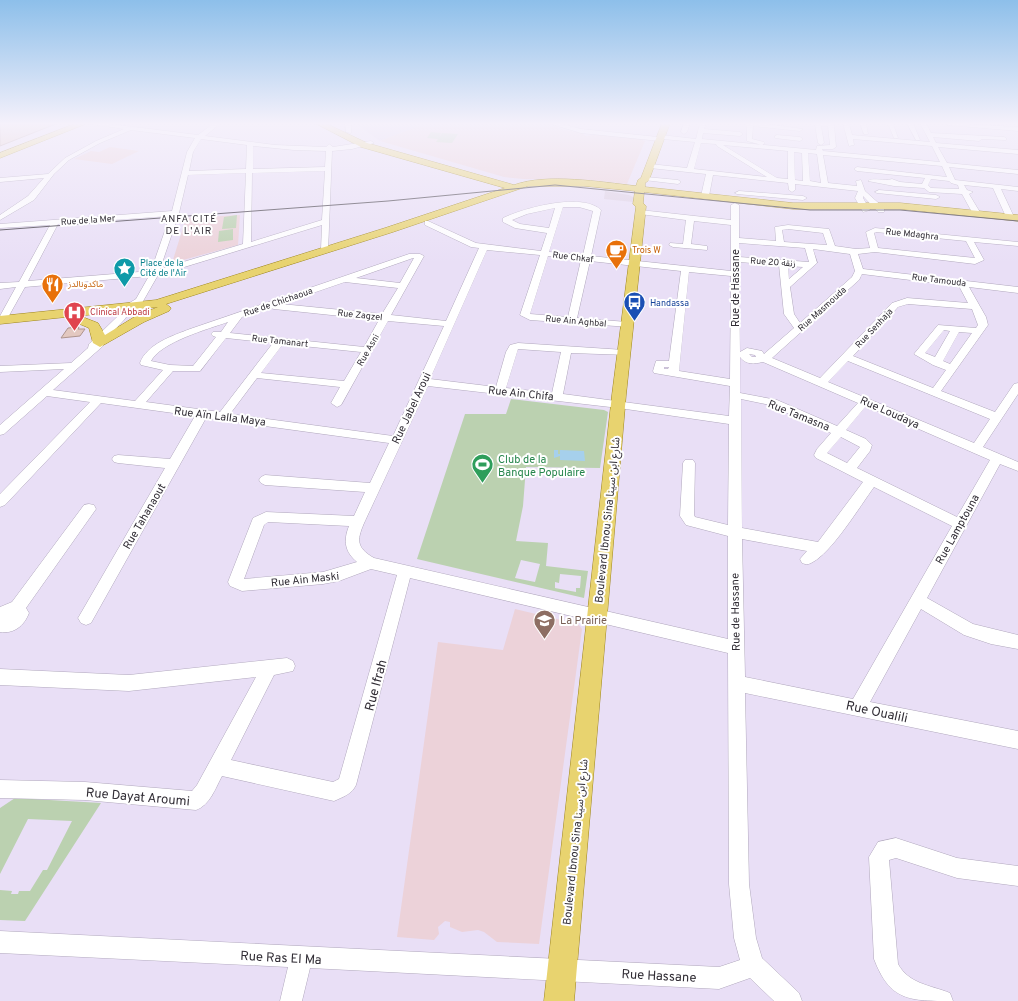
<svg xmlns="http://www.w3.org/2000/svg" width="1018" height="1001" viewBox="0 0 1018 1001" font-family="Overpass,'Noto Sans Arabic',sans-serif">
	<rect width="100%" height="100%" fill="#e9dff6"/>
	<path fill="#ded1e4" d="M605,191l24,4 4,2v5l-29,-3z"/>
	<path fill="#dfd2ef" d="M355,123h71l-46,18z"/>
	<path fill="#ecd2d9" d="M426,123h119l20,7 17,3 4,3 11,-2 43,5 5,2 -18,43 -38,-4 -66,-1 -19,-2 -124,-36z
		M110,147l29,4 -27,13 -38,-5 17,-8 8,1z
		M240,215l-2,30 -66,18 14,-45z
		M515,609l63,15 4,5 -43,315 -42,-2 -13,-10 -6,-2 -16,2 -12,-5v-5l-5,-1 -7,6 1,7 -5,6 -37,-3 41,-295 65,8z"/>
	<path fill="#bbd1b0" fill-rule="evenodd" d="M431,132l10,1 -2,5 3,-5 16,1 -6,9 -16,-1 2,-3 -11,-1z
		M237,215l-1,13 -14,1 2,-12z
		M233,229v11l-15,2 1,-11z
		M511,399l93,11 4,2 -8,56 -74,-1 -3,39 -7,35 32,2 -2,23 42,5 -4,27 -167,-39 48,-145h41zM521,560l19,4 -5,18 -20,-4zM560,574l21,2 -1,12h-4v4l-21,-4v-6l4,1z
		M15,798l86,5 -76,118 -25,-1v-30l12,1 -1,3h7l1,-3h11l13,-21h4l25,-49 -44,-2 -28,55v-66z"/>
	<path fill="#a6d0ec" d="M554,450h4v4h2v-4l24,1 1,10 -25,-1v-4l-6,2z"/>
	<path fill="#e3c8c0" stroke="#ae948d" d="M0,123h58l-58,23z
		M79,327l-1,2h7l-5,7 -19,2 7,-10z"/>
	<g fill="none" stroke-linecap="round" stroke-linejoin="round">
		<defs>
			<path id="minor" d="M84,123h18l96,12 16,-12h7l-16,13 70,9 51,2 3,-3 4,3 38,-6 3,2 -22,6 -20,2 -4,101 -7,-2 1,-25 -164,50 -16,28 -10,6 -8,11 -21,22 1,2 -1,2 -50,44 82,11 28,-31 -22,-5 -1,-2c7,-19 32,-27 50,-34l219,-75h11l4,2 -33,59 55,6 33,-73 -8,-1 -46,-22v-4h3l48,22 65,8 6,-18 -32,-5 -12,-6v-4c21,-10 79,-26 98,-8l-10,46 140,15v-46l-37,-4 -3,23 16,2v4l-34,-3 -4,-2 1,-2 13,1 3,-24 -46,-6 -4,-2 4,-2 91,10v-15l4,-2 4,2v33l37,3 -1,-14 13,-2 41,4 6,17 21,3 14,-1 -4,-16 9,-4 143,14v4l-44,-4 10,18 -9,4 -100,-12 -17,2 5,15 155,18v6l-49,-6 17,30 2,8 -47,66 54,21 19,-28 4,-1v11l-35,53 35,15v9l-18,-7 -73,134 46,26 45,11v14l-27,-5 -27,-9 -43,-26 -51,93 148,29v18l-273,-56 4,191 7,54 6,20 37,35 3,8h-28l-24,-23 -31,11 -409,-21 -8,33h-22l8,-34 -288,-14v-22l719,36 21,-7 -6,-22 -5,-54 -1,-231 -318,-75 -54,207c-4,9 -13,12 -22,16l-112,-25c-7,13 -12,29 -26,34l-111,-10 -85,-2v-18l85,2 107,9 5,-6 59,-108 -127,14 -129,-6v-16l129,6 158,-17 6,3 2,5 -2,5 -19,4 -43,85 102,22 6,-3 58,-204 -26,-6 -32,12 -16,3 -81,7 -12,-5 -2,-4 25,-64 13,-6 88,4 11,-24 -100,-7 -4,-2 -2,-3 2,-3 4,-2 105,8 19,-40 -183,-25 -115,205 -5,2 -5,-2 -3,-5 3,-5 84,-145 -47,-5 -4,-1 -2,-3 2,-3 4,-1 52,4 25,-43 -94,-13 -96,102 -5,2v-13l90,-92 -43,-6 -43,38 -4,1v-10l64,-56 -64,3v-6l71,-3 17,-15 1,-4 29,-28 8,-11 10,-6 13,-23 -124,11 -19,34h-6v-5l16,-29 -16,2v-6l19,-1 31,-57 -50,3v-4l172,-13 15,-59 8,-14 -64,-8 -31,13 -31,17 -15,14 -20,26 -34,20v-5l28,-19 16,-18 -44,4v-4l48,-4 17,-16 31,-17 28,-12zM201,139l46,6 -1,24 -57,2 4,-19zM253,146l41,4 32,1 -1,16 -72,2zM325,171l-3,49 -71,22 1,-69zM246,173l-3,71 -83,25 19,-56 9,-38zM563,207h16l14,4 -10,44 -34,-3zM555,208l-6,20 -29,-4 -8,-4 15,-6zM170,216l-19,55 -123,10 30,-57zM788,229l35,4 4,12 -43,-3 -2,-12zM876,232l90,9 9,17 -97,-10 -4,-15zM739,243l66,5 4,14 -70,-5zM813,249l37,5 5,17 -3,6 -52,46 -6,-9 -4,-27 27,-24zM487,250l53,5 -20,60 10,5 100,7 2,-2 -5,-3 -50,-4 13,-57 91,10 -12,90h-13l-3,10 1,2 76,13 -1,30 -166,-22 8,-41 57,2 1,-2 -5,-3 -106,-7 -8,2 -4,7 -10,35 -66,-8zM548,256l33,4 -13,57 -38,-3zM414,258l-14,25 -44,-5 57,-20zM739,262l40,3 5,49 10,14 -30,26 -2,-3 -15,-3 -7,4zM788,266l15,1 -14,12zM689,272l42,4 -1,103 -51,-8zM862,274l97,12 9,17 -61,-5 -15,5 -72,75 -48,-20 87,-78zM345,282l53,6 -16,26 -101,-10zM908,304l64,5 6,16 -2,3 -38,-3 -24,29 19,11 13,5 -13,18 -80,-32 45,-49zM270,308l4,1 105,11 -15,27 -134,-14 12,-16zM388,321l56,5 -51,110 -163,-22 27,-36 83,9 -9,16 6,4 4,-2zM228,322l-7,10h-8l-2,2 2,2 3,1 -23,29 -23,-1 -19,-4c10,-19 57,-32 77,-39zM944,330l6,1 -15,26 -10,-4zM959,332l13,1 -22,31 -7,-3zM226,338l47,5 -53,69 -74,-10 27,-31h27zM283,344l78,8 -17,29 -83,-8zM518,349l43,3 -9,41 -46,-5zM749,354l6,1 1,2h-4zM740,357c6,8 14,7 23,5l95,41 -21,23 -60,-26 -37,-7zM848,361l142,58 -16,24 -146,-61zM664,367h5l-1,2h-4zM428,386l191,22 110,16 -1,101 -33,-8 -1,-2 1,-52 -2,-3h-8l-2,3 -3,53 6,9 42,11v103l-354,-81c-19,-11 -17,-19 -9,-37zM741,399l29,6 61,28 -14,16 -3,6 2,3 47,24 -45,60 -76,-14zM866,406l124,54 -33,57 -100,-49 13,-17 2,-6 -6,-6 -20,-9zM841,437l19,10 -13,16 -20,-10zM874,487l78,39 -99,173 -108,-22 -3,-138 65,12 -7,8 2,4c3,1 5,2 9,0 20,-9 49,-57 63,-76zM268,522l81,4c-6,15 -4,26 8,36l-34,10 -79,7 20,-54z
				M345,123h6v10l-5,-1z
				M548,123h10l23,6 77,8 3,-2 35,4 4,-16h6l-2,6 36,3 3,2 -3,2 -37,-3 -1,6 114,11 1,-4 13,-1 -2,-19h-7l3,17 -3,2 -3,-2 -3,-18 -10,-2h26l3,2 2,22 -3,2h-11l1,2 117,11 -8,-16 -79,-7 1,6 -5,1 -6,-23h6l3,12 78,7 -10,-19h6l5,10 73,4 2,1v2l-24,-1 -3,2 -46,-4 3,6 82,7v4l-80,-7 9,16 71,7v4l-69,-7 6,13 63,7v4l-17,-2 13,28 -7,2 -14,-31 -29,-3 3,5 6,2 -4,2 12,20 -4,2 -4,-2 -11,-20 -33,-2 -5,-4 -30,-2 -26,-5c6,-4 16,1 24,-2l8,3 22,2 3,-6 -68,-7 -3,-2 3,-2 90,10 -5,-11 -119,-11 5,28 29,3 -1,-5 5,-1 4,11 19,17v4h-6l-15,-16v2l7,12 -7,2 -8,-14 3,-7 -63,-7v6l-3,2 -3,-2 -1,-7 -75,-8 -4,21 -4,2 -4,-2 5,-22 -56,-6 -3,-2 3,-2 37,4 8,-26 -32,-3 -3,2 -79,-8zM701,143l15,1 1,2 50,31 -73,-8zM723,145l65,6v28l-11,-1zM794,152l8,1 1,28 -8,-1zM808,153l9,1 4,29 -11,-2zM931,179l18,2 2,2 7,2 1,4 -28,-1 -3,-3z
				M684,123h6l-3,9 -3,2 -3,-2z
				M738,123h21l44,6 -3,2 -47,-5 -1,13 12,3 1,1 -3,2 -15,-4v-16z
				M860,123h6l2,11h-4z
				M882,123l11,1 5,14h-4l-5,-12z
				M907,123h6l7,17h-4z
				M945,123l73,4v4l-70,-6z
				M777,135l23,2 3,2 -3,2 -25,-3v-2z
				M646,177l32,3 3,2 -3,2 -34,-4 -1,-1z
				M879,190l57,5 4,2 -4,2 -59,-6 -2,-1z
				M739,191l64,5 4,2 -4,2 -66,-6 -2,-1z
				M89,504l5,1 2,4 -70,99 3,5c-5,13 -15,21 -29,19v-25l12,-5 72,-97z
				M896,838l61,20 61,8v20l-61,-8 -61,-20 -7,2 9,104c11,20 32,21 52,29l3,8c-44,0 -63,0 -79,-42l-5,-102 9,-15z"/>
			<path id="major" d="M77,123h11l-88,35v-5z
				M315,123h10l42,20 147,42c33,-12 87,-3 122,1l2,-6 3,-2 21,-55h8l-21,57 -4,3v4l148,16h107l118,12v6l-118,-12h-107l-149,-17 -1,11 3,3 -20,189 -52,606h-30l68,-606 24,-188 -3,-3 2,-13 -51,-5h-56l-135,46 -227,72 5,4 -2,3 -25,11 -44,25 -7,-4 -4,-15 -14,-6 -2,-3 3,-3 -76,8v-8l156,-16 229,-72 120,-40 -144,-41zM158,307l-22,9 -31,19 -7,-12 -18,-7z"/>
		</defs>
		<use href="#minor" stroke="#b1a8bd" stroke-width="1"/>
		<use href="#major" stroke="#9e861c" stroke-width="1"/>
		<use href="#minor" fill="#fff" fill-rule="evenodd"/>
		<use href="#major" fill="#e8d36f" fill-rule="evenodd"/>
		<path stroke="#49444e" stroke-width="1" d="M0,230l388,-29 167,-16 255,25h90l118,11"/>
	</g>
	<linearGradient id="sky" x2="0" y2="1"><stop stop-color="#8dbfea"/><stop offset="0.47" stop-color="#f5f1fb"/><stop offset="1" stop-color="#f5f1fb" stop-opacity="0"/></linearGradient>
	<rect width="1018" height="263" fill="url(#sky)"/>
	<defs>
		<symbol id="cafe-pin" viewBox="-11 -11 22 30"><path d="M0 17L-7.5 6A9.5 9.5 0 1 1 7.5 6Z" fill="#e8710a" stroke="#fff"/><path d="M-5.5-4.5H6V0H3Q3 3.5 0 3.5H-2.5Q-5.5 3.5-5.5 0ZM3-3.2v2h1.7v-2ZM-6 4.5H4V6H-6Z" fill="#fff"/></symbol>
		<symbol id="sight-pin" viewBox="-11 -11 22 30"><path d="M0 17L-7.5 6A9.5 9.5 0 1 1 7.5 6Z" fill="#0f9aa8" stroke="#fff"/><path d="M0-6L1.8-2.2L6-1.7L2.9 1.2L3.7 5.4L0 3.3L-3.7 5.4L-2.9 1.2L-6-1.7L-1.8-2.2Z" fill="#fff"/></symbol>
		<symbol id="restaurant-pin" viewBox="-11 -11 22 30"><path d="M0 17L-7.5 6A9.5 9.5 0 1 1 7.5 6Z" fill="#e8710a" stroke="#fff"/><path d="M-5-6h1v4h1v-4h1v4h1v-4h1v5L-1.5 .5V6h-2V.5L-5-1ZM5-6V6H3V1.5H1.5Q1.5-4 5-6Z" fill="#fff"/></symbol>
		<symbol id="bus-pin" viewBox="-11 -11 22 30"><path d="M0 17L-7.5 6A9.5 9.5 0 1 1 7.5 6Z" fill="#1a4fb4" stroke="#fff"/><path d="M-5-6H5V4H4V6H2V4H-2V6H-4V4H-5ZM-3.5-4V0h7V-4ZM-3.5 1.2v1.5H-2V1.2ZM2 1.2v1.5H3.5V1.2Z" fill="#fff"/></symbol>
		<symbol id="hospital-pin" viewBox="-11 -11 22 30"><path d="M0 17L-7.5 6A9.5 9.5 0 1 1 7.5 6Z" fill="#e0444e" stroke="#fff"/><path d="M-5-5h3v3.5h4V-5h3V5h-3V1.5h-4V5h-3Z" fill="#fff"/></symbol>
		<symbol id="stadium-pin" viewBox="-11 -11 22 30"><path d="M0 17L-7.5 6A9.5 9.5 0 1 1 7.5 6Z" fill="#2e9e5b" stroke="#fff"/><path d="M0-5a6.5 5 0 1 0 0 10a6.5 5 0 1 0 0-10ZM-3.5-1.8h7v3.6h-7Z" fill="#fff"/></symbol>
		<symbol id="school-pin" viewBox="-11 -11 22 30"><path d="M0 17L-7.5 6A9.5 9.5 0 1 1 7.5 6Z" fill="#8d6e63" stroke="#fff"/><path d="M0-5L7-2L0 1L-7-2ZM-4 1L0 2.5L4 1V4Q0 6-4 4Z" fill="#fff"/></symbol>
	</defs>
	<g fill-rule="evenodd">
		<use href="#cafe-pin" x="604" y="238" width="25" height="34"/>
		<use href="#sight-pin" x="112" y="256" width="25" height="34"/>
		<use href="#restaurant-pin" x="40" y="272" width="25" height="34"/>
		<use href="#bus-pin" x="622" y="290" width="25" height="34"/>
		<use href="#hospital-pin" x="62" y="300" width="25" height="34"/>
		<use href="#stadium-pin" x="470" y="452" width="25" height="34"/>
		<use href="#school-pin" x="532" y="608" width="25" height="34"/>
	</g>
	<g text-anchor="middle" stroke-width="4" stroke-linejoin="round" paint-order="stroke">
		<g font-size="9" fill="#312d35" stroke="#fff">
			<text transform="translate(88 220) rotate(-4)" y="3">Rue de la Mer</text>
			<text transform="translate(912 234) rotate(6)" y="3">Rue Mdaghra</text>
			<text transform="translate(573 257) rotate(7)" y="3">Rue Chkaf</text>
			<text transform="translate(773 262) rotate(4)" y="3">Rue 20 زنقة</text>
			<text transform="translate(939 280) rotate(7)" y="3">Rue Tamouda</text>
			<text transform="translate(278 302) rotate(-19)" y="3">Rue de Chichaoua</text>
			<text transform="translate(822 309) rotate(-42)" y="3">Rue Masmouda</text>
			<text transform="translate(360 315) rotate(6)" y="3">Rue Zagzel</text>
			<text transform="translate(576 321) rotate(5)" y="3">Rue Ain Aghbal</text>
			<text transform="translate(874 328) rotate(-47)" y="3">Rue Senhaja</text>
			<text transform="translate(280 341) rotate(6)" y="3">Rue Tamanart</text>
			<text transform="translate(368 350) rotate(-60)" y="3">Rue Asni</text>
		</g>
		<g font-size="9" fill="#c56008" stroke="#fff" text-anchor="start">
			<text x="632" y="253">Trois W</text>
			<text x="68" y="287">ماكدونالدز</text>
		</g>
		<g font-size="9" fill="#0d838f" stroke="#fff" text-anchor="start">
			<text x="140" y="266">Place de la<tspan x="140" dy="10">Cité de l'Air</tspan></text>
		</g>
		<g font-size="9" fill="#164399" stroke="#fff" text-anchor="start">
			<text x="650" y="306">Handassa</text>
		</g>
		<g font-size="9" fill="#be3a42" stroke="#fff" text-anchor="start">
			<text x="90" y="315">Clinical Abbadi</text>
		</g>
		<g font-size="10" letter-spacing="1" fill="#312d35" stroke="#fff">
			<text x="189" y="222">ANFA CITÉ<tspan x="189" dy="12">DE L'AIR</tspan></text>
		</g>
		<g font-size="11" fill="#312d35" stroke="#fff">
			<text transform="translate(735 288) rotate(-90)" y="4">Rue de Hassane</text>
			<text transform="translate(521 393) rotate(6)" y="4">Rue Ain Chifa</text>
			<text transform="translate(411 408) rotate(-65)" y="4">Rue Jabel Aroui</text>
			<text transform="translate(890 412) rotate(24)" y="4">Rue Loudaya</text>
			<text transform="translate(799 415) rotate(22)" y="4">Rue Tamasna</text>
			<text transform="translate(220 416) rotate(7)" y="4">Rue Aïn Lalla Maya</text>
			<text transform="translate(144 516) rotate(-60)" y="4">Rue Tahanaout</text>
			<text transform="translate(607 520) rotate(-84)" y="4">Boulevard Ibnou Sina شارع ابن سينا</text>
			<text transform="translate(957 529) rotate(-61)" y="4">Rue Lamptouna</text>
			<text transform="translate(305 579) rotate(-6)" y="4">Rue Ain Maski</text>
			<text transform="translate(735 612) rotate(-91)" y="4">Rue de Hassane</text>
			<text transform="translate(575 842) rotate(-84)" y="4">Boulevard Ibnou Sina شارع ابن سينا</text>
		</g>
		<g font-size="11" fill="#27864d" stroke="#fff" text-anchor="start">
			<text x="498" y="463">Club de la<tspan x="498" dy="13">Banque Populaire</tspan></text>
		</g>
		<g font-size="11" fill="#785e54" stroke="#fff" text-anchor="start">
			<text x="560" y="624">La Prairie</text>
		</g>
		<g font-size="13" fill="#312d35" stroke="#fff">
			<text transform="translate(375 685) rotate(-75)" y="5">Rue Ifrah</text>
			<text transform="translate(877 711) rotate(12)" y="5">Rue Oualili</text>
			<text transform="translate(138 796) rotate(5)" y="5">Rue Dayat Aroumi</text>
			<text transform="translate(281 957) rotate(3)" y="5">Rue Ras El Ma</text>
			<text transform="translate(659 975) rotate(3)" y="5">Rue Hassane</text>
		</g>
	</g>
</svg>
